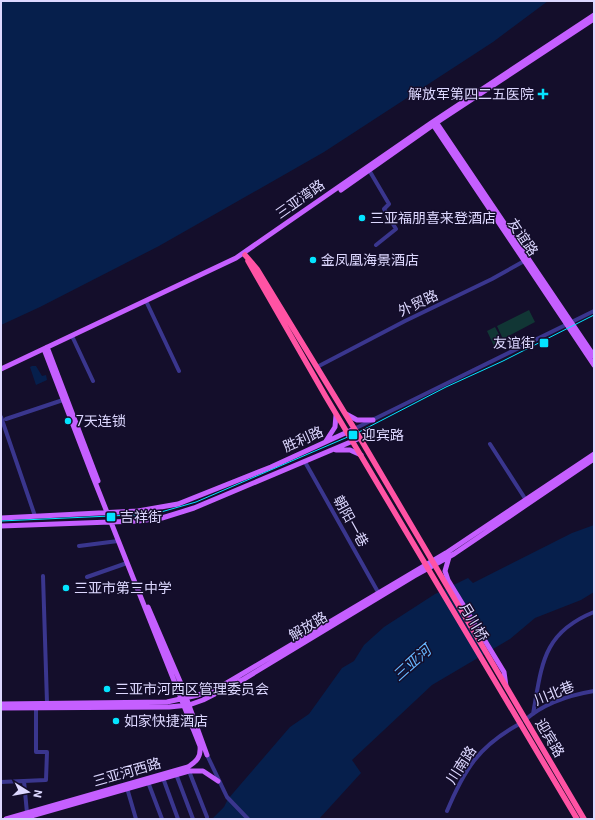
<svg xmlns="http://www.w3.org/2000/svg" width="595" height="820" viewBox="0 0 595 820" font-family="Roboto,'Noto Sans SC',sans-serif">
	<rect width="100%" height="100%" fill="#140e2b"/>
	<path fill="#113635" d="M529,310l6,12 -32,17 -6,-13z
		M495,327l8,15 -9,4 -7,-15z"/>
	<path fill="#061f4c" d="M1,1h547l-55,41 -169,110 -165,94 -119,61 -39,18z
		M32,366h4l6,10 4,-1 1,5 -11,5 -6,-18z
		M594,525v67l-13,8 -46,18 -25,21 -78,46 -80,75 9,13 -42,46h-107l12,-12 4,-8 62,-72 19,-13 33,-46 12,-7 10,-16 20,-18 51,-33 33,-16 5,5 99,-50z"/>
	<g fill="none" stroke-linecap="round" stroke-linejoin="round">
		<path stroke="#3a368e" stroke-width="4" d="M369,170l20,34 -5,5 12,20 -20,16
			M146,301l33,70
			M72,336l21,45
			M317,367l88,-46 87,-42 34,-19
			M1,417l34,99
			M6,419l57,-19
			M354,429l240,-118
			M490,444l36,56
			M305,462l73,130
			M79,546l39,-5
			M43,576l4,127
			M87,577l40,-14
			M533,714c9,-49 9,-81 61,-102
			M525,720c18,-16 45,-25 69,-29
			M207,755l20,42 21,22
			M189,771l18,46
			M176,774l17,45
			M163,778l15,41
			M24,781l3,32
			M1,782l45,-2 1,-28h-11v-44
			M148,782l14,37
			M127,788l9,31
			M447,811c18,-43 32,-65 74,-88"/>
		<path stroke="#c55fff" stroke-width="5" d="M436,122l158,234
			M432,123l162,242
			M341,190l95,-67 158,-104
			M47,347l51,134
			M1,369l235,-111 195,-135 163,-108
			M346,414l11,6h16
			M326,441l9,-14 1,-12
			M336,450h14l11,5
			M1,518l137,-7 40,-7 93,-37 83,-38
			M1,526l137,-5 24,-3 32,-10 166,-70
			M449,557l-4,14 3,9 56,92 2,14
			M148,607l34,79 25,69
			M1,704l166,-2 31,-7 22,-8 226,-134 148,-99
			M1,708l168,-1 20,-2 14,-5 41,-21 170,-103 40,-22 140,-95
			M6,819l182,-52c9,-6 13,-10 12,-21l-107,-269 -49,-128
			M21,819l168,-48h14l15,10"/>
		<path stroke="#ff53a4" stroke-width="5.5" d="M245,255l12,14 103,169 224,381
			M248,261l78,136 251,422"/>
		<path stroke="#04e4ff" stroke-width="1" d="M1,521l153,-7 42,-12 161,-69 89,-46 57,-26 91,-46"/>
	</g>
	<g fill="#04e4ff" stroke="#140e2b" stroke-width="1.5">
		<path d="M541 88h4v4h4v4h-4v4h-4v-4h-4v-4h4z"/>
		<circle cx="362" cy="218" r="4"/>
		<circle cx="313" cy="260" r="4"/>
		<rect x="539" y="338" width="10" height="10" rx="2"/>
		<circle cx="68" cy="421" r="4"/>
		<rect x="348" y="430" width="10" height="10" rx="2"/>
		<rect x="106" y="512" width="10" height="10" rx="2"/>
		<circle cx="66" cy="588" r="4"/>
		<circle cx="107" cy="689" r="4"/>
		<circle cx="116" cy="721" r="4"/>
	</g>
	<g text-anchor="middle" stroke-width="3" stroke-linejoin="round" paint-order="stroke">
		<g font-size="14" fill="#ddd8ff" stroke="#140e2b" text-anchor="start">
			<text x="534" y="99" text-anchor="end">解放军第四二五医院</text>
			<text x="370" y="223">三亚福朋喜来登酒店</text>
			<text x="321" y="265">金凤凰海景酒店</text>
			<text x="535" y="348" text-anchor="end">友谊街</text>
			<text x="76" y="426">7天连锁</text>
			<text x="362" y="440">迎宾路</text>
			<text x="120" y="522">吉祥街</text>
			<text x="74" y="593">三亚市第三中学</text>
			<text x="115" y="694">三亚市河西区管理委员会</text>
			<text x="124" y="726">如家快捷酒店</text>
		</g>
		<g font-size="14" fill="#ddd8ff" stroke="#140e2b">
			<text transform="translate(300 199) rotate(-35)" y="5">三亚湾路</text>
			<text transform="translate(523 237) rotate(56)" y="5">友谊路</text>
			<text transform="translate(418 303) rotate(-25)" y="5">外贸路</text>
			<text transform="translate(303 439) rotate(-24)" y="5">胜利路</text>
			<text transform="translate(351 521) rotate(61)" y="5">朝阳一巷</text>
			<text transform="translate(474 622) rotate(59)" y="5">月川桥</text>
			<text transform="translate(308 626) rotate(-31)" y="5">解放路</text>
			<text transform="translate(554 693) rotate(-22)" y="5">川北巷</text>
			<text transform="translate(550 738) rotate(59)" y="5">迎宾路</text>
			<text transform="translate(461 765) rotate(-57)" y="5">川南路</text>
			<text transform="translate(127 772) rotate(-16)" y="5">三亚河西路</text>
		</g>
		<g font-size="15" font-style="italic" fill="#66b7ff" stroke="#140e2b">
			<text transform="translate(412 663) rotate(-42)" y="5">三亚河</text>
		</g>
	</g>
	<rect width="595" height="820" fill="none" stroke="#ddd8ff" stroke-width="4"/>
	<g transform="translate(28 792) rotate(101)" stroke="#140e2b" stroke-width="3" paint-order="stroke">
	<path d="M0-3L7 15L0 10L-7 15Z" fill="#ddd8ff"/>
	<text y="-6" font-size="11" font-weight="bold" text-anchor="middle" fill="#ddd8ff">N</text>
	</g>
</svg>
